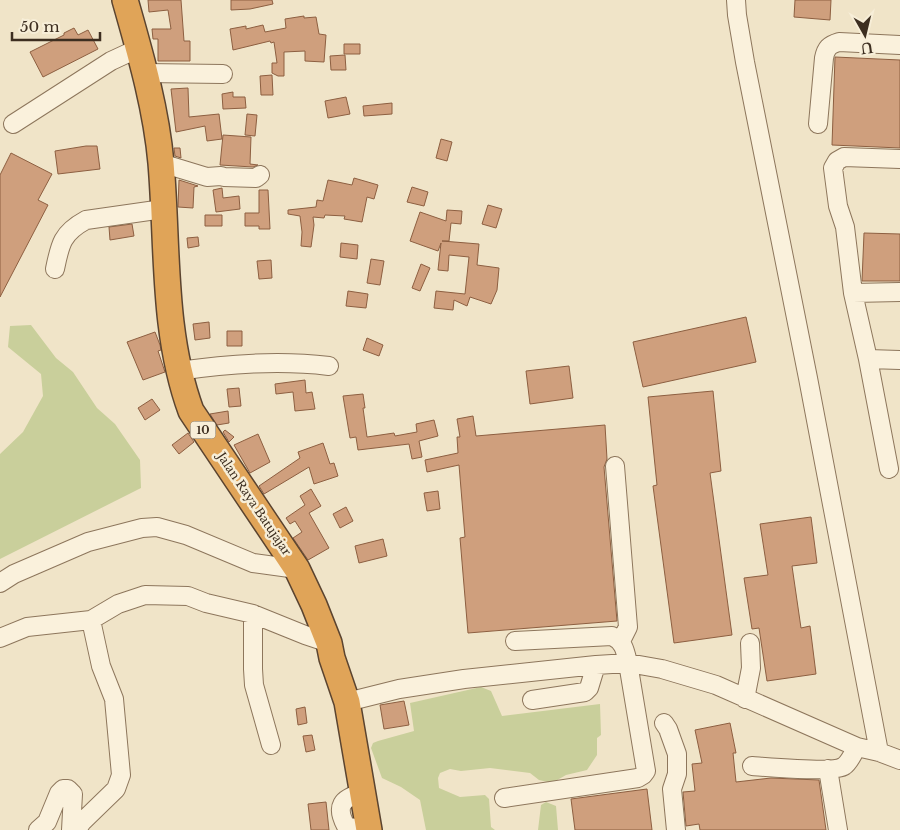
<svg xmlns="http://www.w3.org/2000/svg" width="900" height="830" viewBox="0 0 900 830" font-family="'Libre Baskerville',serif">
	<rect width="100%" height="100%" fill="#f0e4c8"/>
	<path fill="#c9cf9b" d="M31,325l25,33 17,14 24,36 18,16 25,36 1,28 -141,71v-105l23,-22 20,-36 -2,-22 -33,-27 2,-21z
		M481,687l10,4 11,25 98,-12 1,31 -4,3v17l-10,15 -21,5 -14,8 -13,-3 -9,-7 -40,-5 -29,3 -11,-2 -10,4 -2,5 1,10 21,9 25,-2 4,4 2,28 4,3h-69l-6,-30 -19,-13 -19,-9 -11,-30 2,-5 5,-2 36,-10 -4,-28z
		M546,802l10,4 2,24h-20l3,-25z"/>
	<path fill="#cf9f7d" stroke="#8d5f41" d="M148,0h33l3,41h6v20h-32v-22h-5l-1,-10h19l-3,-19 -19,2z
		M231,0h41l1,4 -23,5 -19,1z
		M795,0h36l-1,20 -36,-3z
		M304,16v2l12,-1 3,17 7,1 -2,27 -19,-1v-10l-21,1v24h-6l-6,-3v-10h5l-3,-21 -3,1 -1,-2 -37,9 -3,-21 16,-3v3l17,-4 2,7 21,-4 -1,-9z
		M74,28l4,7 10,-5 10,19 -55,28 -13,-25 34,-17v-2z
		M344,44h16v10h-16z
		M345,55l1,15h-15l-1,-14z
		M835,57l65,3v88l-68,-3z
		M272,75l1,20h-12l-1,-19z
		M188,88l1,29 30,-3 3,25 -15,2 -2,-15 -29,6 -5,-43z
		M233,92v5h12l1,11 -23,1 -1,-15z
		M346,97l4,17 -22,4 -3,-17z
		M392,103v11l-28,2 -1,-10z
		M247,114l10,1 -2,21 -10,-1z
		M223,135l28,2 -1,27 8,1 -5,2 -33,-2z
		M441,139l11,3 -5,19 -11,-3z
		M86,146h11l3,23 -42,5 -3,-23z
		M174,148h6l1,10 -6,-2z
		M11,153l41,21 -14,26 10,5 -48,92v-122z
		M354,178l24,7 -4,14 -7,-2 -5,25 -18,-3 1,-3 -20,-1 -1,3 -11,-1 1,8 -3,22 -10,-1 1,-14 -2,-16 -12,-2v-4l28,-3 1,-7 6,1 5,-21 24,5z
		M179,180l19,6 -4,1 -1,21 -15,-1z
		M412,187l16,5 -4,14 -17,-4z
		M222,188l1,10 16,-2 1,13 -24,3 -3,-22z
		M259,190h9l2,39h-11v-3h-14v-13h14z
		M488,205l14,4 -6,19 -14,-4z
		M447,210l15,1 -1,13 -10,-1 -2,18h-7l37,3 -2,21 22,3 -2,22 -6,14 -21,-7 -3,9 -13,-6 -1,10 -19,-2 2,-17 29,3 4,-37 -20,-2 -1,16 -10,-1 3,-27 -3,8 -28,-10 10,-29 26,9z
		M205,215h17v11h-17z
		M132,224l2,12 -24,4 -1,-13z
		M864,233l36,1v47h-38z
		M198,237l1,9 -11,2 -1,-10z
		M341,243l17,2 -1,14 -17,-2z
		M371,259l13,2 -4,24 -13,-2z
		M271,260l1,18 -13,1 -2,-18z
		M421,264l9,4 -10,23 -8,-3z
		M348,291l20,3 -2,14 -20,-2z
		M746,317l10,45 -113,25 -10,-45z
		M209,322l1,16 -15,2 -2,-16z
		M227,331h15v15h-15z
		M155,332l5,13 1,5 -3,1 7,21 -22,8 -16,-38z
		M367,338l16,7 -4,11 -16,-6z
		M569,366l4,32 -43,6 -4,-33z
		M305,380l1,13 6,-1 3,17 -20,2 -2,-19 -17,2 -1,-10z
		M239,388l2,18 -12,1 -2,-18z
		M713,391l8,80 -11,2 22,162 -58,8 -21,-157 4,-1 -9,-88z
		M363,394l2,14h-2l4,29 27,-4 1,3 22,-4 -1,-8 18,-4 4,16 -19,5 3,16 -10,2 -3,-15 -51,6 -2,-13 -6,1 -7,-42z
		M152,399l8,11 -15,10 -7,-12z
		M228,411l1,12 -12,2 -7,-11z
		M473,416l3,20 129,-11 2,34 -3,8 13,154 -149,12 -8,-95 5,-1 -6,-72 -32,7 -2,-12 33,-7 -1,-16h3l-3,-18z
		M225,430l9,7 -5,5 -6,-10z
		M188,433l6,9 -15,12 -7,-9z
		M258,434l12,28 -20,11 -16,-28z
		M323,443l7,21 4,-1 4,13 -24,8 -5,-17 -45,27 -5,-8 41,-28 -2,-6z
		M311,489l10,17 -12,7 20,35 -21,12 -15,-22 9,-6 -7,-11 -5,3 -4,-6 19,-13 -5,-9z
		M438,491l2,18 -13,2 -3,-18z
		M346,507l7,14 -13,7 -7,-14z
		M811,517l6,46 -25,3 9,62 9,-2 6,48 -49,7 -8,-53 -7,1 -8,-51 24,-3 -8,-51z
		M383,539l4,17 -28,7 -4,-17z
		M404,701l5,24 -25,4 -4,-24z
		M305,707l2,16 -9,2 -2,-16z
		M730,723l6,30h-3l3,29 35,-4 48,2 7,50h-126l-1,-6 -13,2 -3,-34 12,-1 -3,-27 10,-1 -7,-33z
		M312,735l3,15 -9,2 -3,-16z
		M647,789l5,41h-77l-4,-31z
		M326,802l3,28h-18l-3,-26z"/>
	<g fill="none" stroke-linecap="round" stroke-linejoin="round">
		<defs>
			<path id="minor" d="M736,0l1,15 8,47 63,316 71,374
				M145,73l78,1
				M13,124l98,-63 28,-13
				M818,124l6,-66c2,-10 5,-13 15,-16l61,3
				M900,159l-56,-2 -7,4 -4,7 5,38 7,21 8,66 15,66 32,1
				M161,163l46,14 14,-1 3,1 32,1 4,-3
				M55,269c5,-25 7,-36 31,-49l77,-11
				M853,293l47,-1
				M868,359l21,110
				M178,371c51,-7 100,-11 151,-5
				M615,466l13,161 -7,14
				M0,583l14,-9 74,-32 54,-14 15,-1 29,8 67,28 44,6
				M253,614v55l1,16 17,60
				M0,638l27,-11 64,-7 27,-16 27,-9 43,1 18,7 47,11 52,21 24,8
				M745,699l6,-31 -1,-25
				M532,700l53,-8 4,-4 7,-23
				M347,702l52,-13 65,-10 132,-14 32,-2 34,6 54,16 141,62 22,5 21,8
				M664,723l4,6 9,25v20l-5,15 4,41
				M752,766c15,1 83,7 92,0 6,-4 9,-13 13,-19
				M828,769l10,61
				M362,793c-20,5 -27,13 -16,33l9,2 14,-1
				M504,798l134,-20 5,-3 3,-4 -18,-108c-3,-13 -4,-21 -16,-27l-97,5
				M38,830l9,-8 12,-29 4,-4h5l5,5 -2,36
				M77,830l5,-8 34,-33 5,-14 -7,-76 -13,-33 -10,-46"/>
			<path id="highway" d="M125,0c15,53 31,107 36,163 7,82 1,169 30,248l106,158 17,36 15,38 3,15 15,44 22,128"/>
		</defs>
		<use href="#minor" stroke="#8d765c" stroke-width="20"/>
		<use href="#highway" stroke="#5b4430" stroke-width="28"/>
		<use href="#minor" stroke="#faf1dc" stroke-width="18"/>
		<use href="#highway" stroke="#e0a458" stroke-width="25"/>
	</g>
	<g text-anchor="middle" stroke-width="5" stroke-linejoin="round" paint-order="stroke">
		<rect fill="#f7eed8" stroke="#756857" stroke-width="1" x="190.5" y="421.5" width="25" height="17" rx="4"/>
		<g font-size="11" font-weight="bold" fill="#3d2e20">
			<text x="203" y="434">10</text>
		</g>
		<g font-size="12" fill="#3d2e20" stroke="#f7eed8">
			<text transform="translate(254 504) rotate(56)" y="4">Jalan Raya Batujajar</text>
		</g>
	</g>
	<g transform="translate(865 35) rotate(172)" stroke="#f7eed8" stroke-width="4" paint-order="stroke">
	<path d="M0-4L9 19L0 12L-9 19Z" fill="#3d2e20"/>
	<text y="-8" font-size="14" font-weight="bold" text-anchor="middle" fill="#3d2e20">U</text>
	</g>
	<path d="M12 32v8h88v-8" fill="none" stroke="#3d2e20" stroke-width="2.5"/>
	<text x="20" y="32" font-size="15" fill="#3d2e20" stroke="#f7eed8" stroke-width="4" paint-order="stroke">50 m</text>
</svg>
